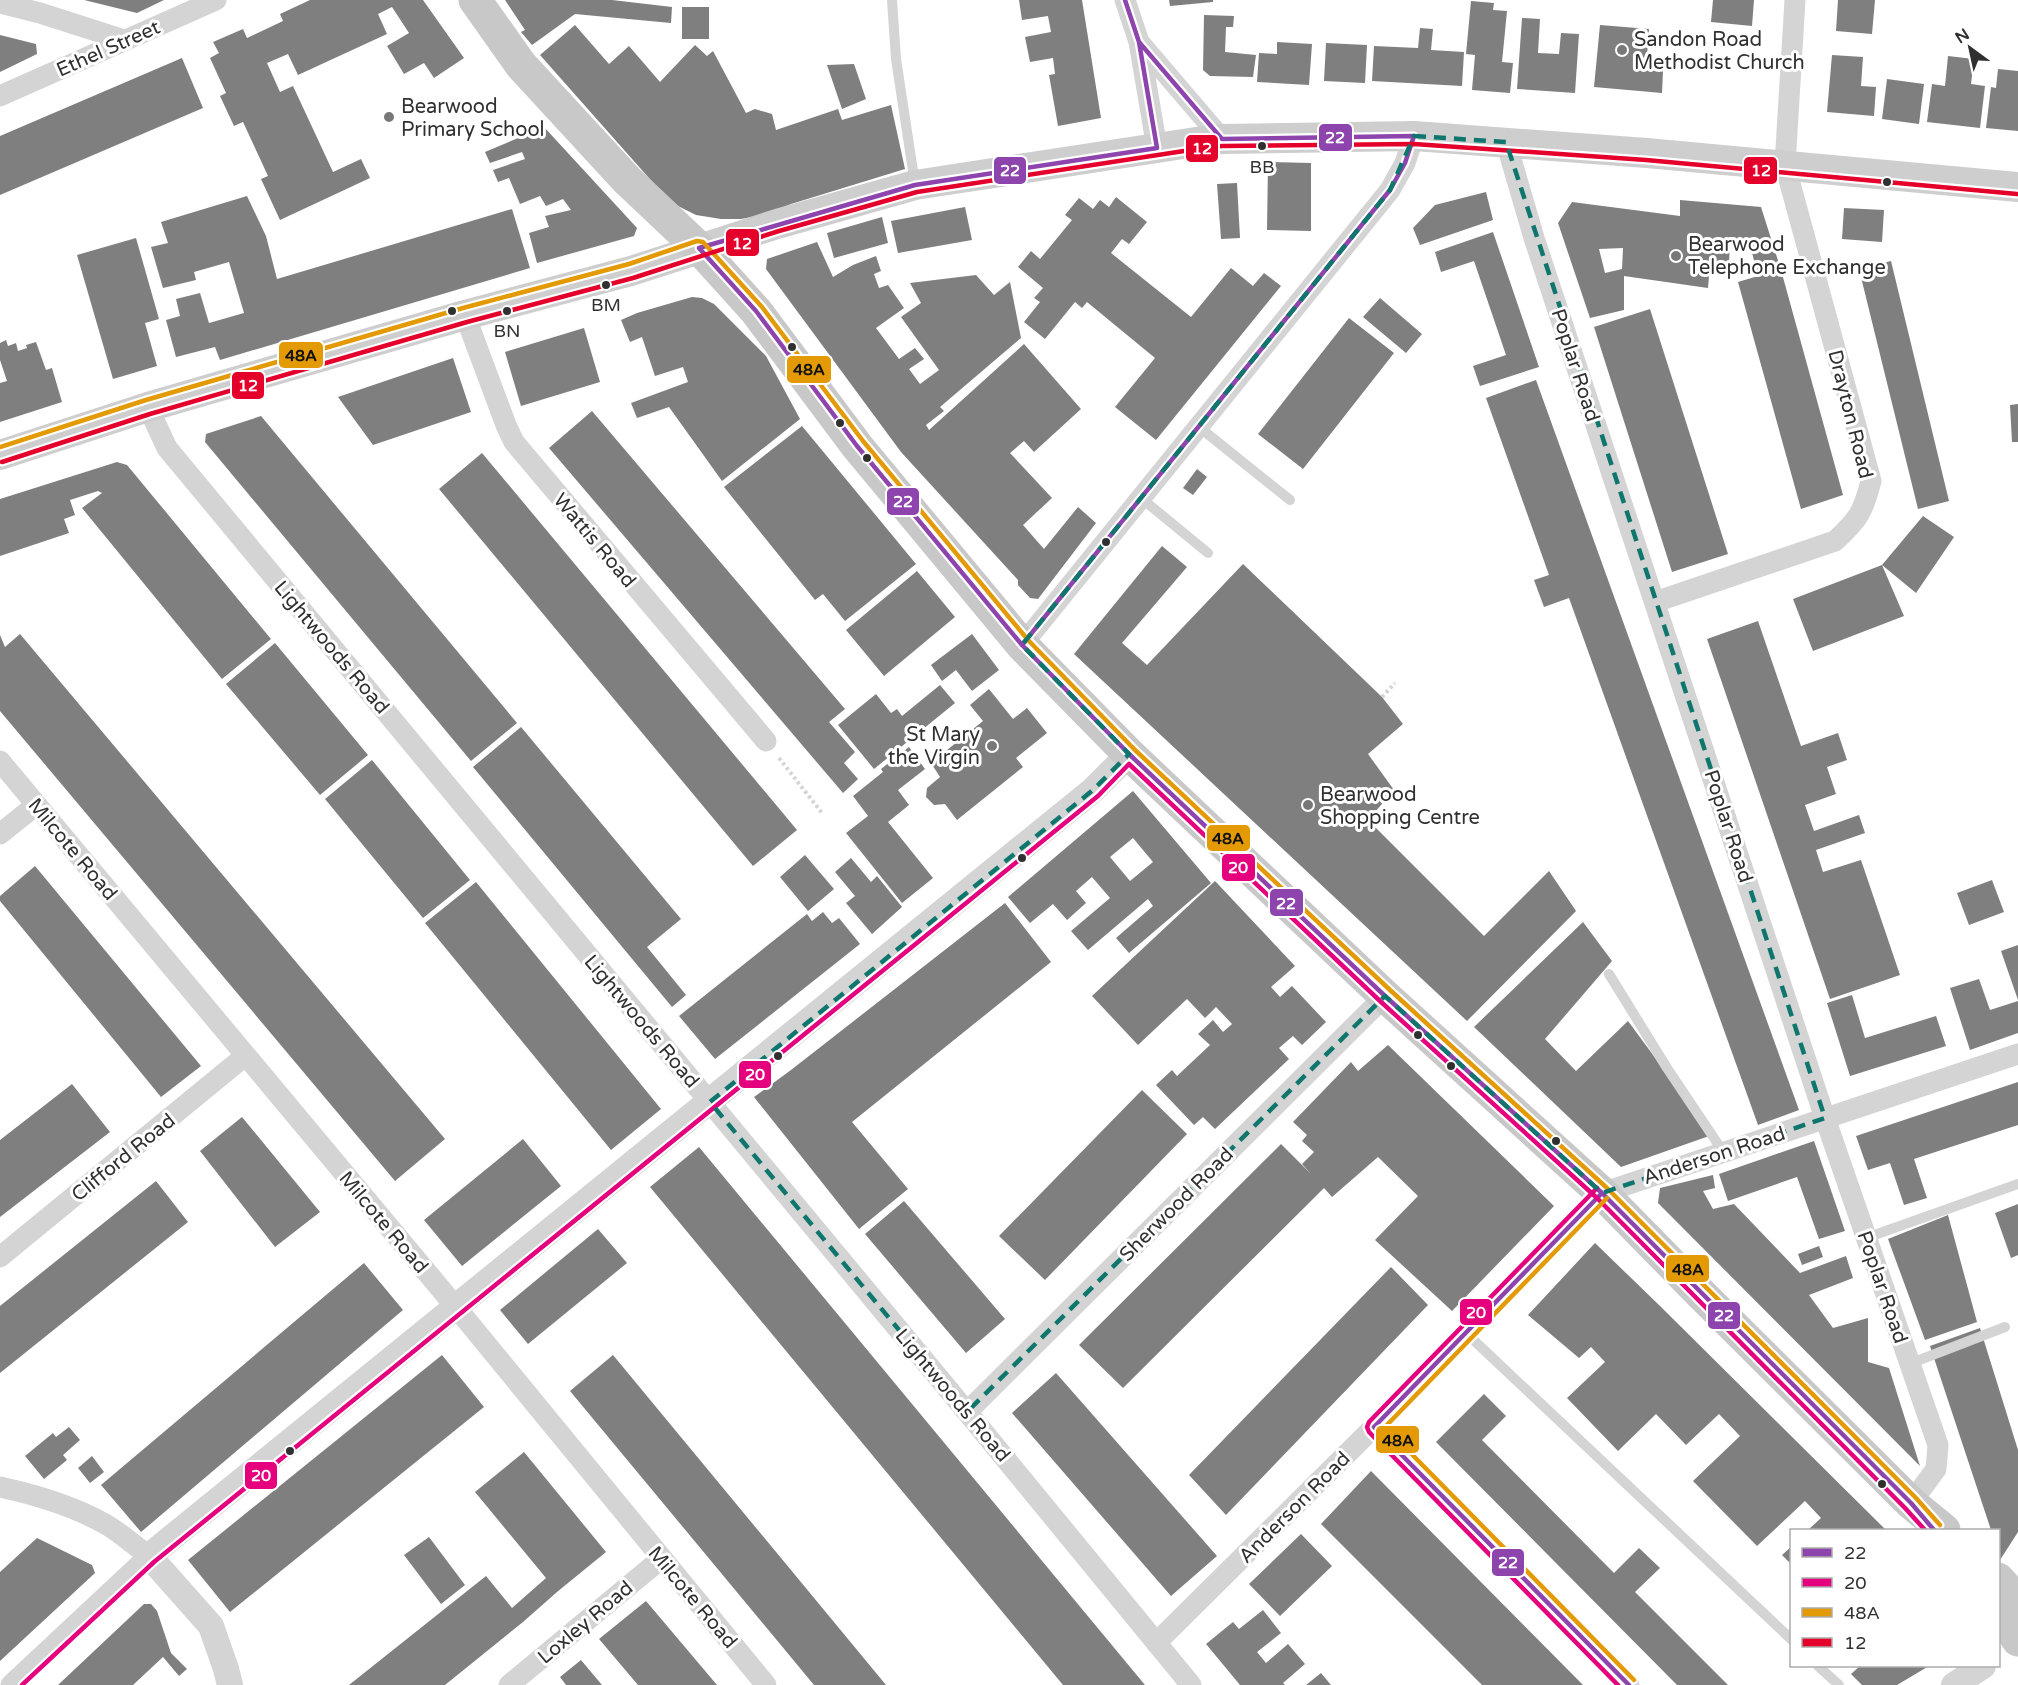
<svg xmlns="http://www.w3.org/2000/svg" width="2018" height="1685" viewBox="0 0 2018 1685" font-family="'Varela Round',sans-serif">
	<rect width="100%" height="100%" fill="#fff"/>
	<path fill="#7f7f7f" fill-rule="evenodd" d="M84,0h80l-27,13z
		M310,0h113l41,58 -30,20 -10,-15 -20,11 -17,-28 22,-13 -17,-26 -14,7 9,20 -89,41 -10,-21 -21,9 13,29 13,-6 40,86 28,-13 9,19 -90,42 -19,-41 7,-3 -25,-54 -9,4 -14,-30 6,-3 -16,-35 9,-5 -6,-11 30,-13 4,9 36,-17 -3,-7z
		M505,0h107l60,7 -1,16 -96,-9 -43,31 -11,-13 4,-2z
		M1019,0h63l19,118 -43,8 -9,-51 6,-1 -2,-16 -23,4 -5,-25 26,-5 -3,-16 -26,4z
		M1169,0h44v2l-43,4z
		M1713,0h41l-2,26 -41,-4z
		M1838,0h37l-3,34 -36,-3z
		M1471,1l23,2 -1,7 14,1 -5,51 11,1 -3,30 -38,-3 3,-35 -9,-1z
		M682,7h27v32h-27z
		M1204,15l30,1 -1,11h-7l-1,25 31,3 -3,22 -43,-1 -7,-6z
		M1522,18l18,1 -2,34 21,1 2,-21 18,1 -4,59 -58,-4z
		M575,25l34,39 20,-18 31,36 35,-37 12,11 6,-5 33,62 9,-4 17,5 4,16 62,-21 4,11 49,-15 14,64 -114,35 -28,11 -22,4h-20l-25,-4 -20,-10 -20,-19 -116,-131z
		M1600,25l49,4 -3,41 17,1 -1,22 -68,-6z
		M1420,28l13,1 -2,21 33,2 -2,34 -90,-5 2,-35 44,2z
		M0,35l36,9 1,10 -37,18z
		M1277,42l35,2 -3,41 -52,-3 2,-29 18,1z
		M1326,43l41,2 -2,38 -41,-2z
		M1832,55l31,2 -2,29 15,1 -2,29 -47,-4z
		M1948,56l26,3 -3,25 14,2 -5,42 -53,-6 5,-38 13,2z
		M182,58l21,50 -203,87v-59z
		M854,64l12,35 -24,10 -15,-44z
		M1998,69l20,2v60l-32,-3 5,-41 5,1z
		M1887,79l37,5 -5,40 -37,-5z
		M544,127l93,101 -3,8 -97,27 -8,-30 20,-6 -4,-11 26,-6 -8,-11 -17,7 -6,-10 -20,8 -11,-26 -11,4 -5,-12 32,-11 -3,-7 -32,11 -5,-11z
		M1268,162l43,1v68l-44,-1z
		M1237,183l3,55 -19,1 -4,-55z
		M1486,192l7,28 -73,25 -7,-17 22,-23z
		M247,196l19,40 11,43 235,-70 18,59 -310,92 -5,-13 -39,10 -10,-37 14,-4 -4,-17 24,-6 9,30 35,-10 -15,-51 -35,10 2,8 -33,8 -12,-41 17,-4 -7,-21z
		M1116,197l31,25 -18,22 -7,-5 -11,14 80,64 40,-49 22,18 11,-13 17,13 -125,154 -41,-33 40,-49 -68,-56 -5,6 -7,-6 -30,37 -21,-17 16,-20 -6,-4 9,-10 -25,-21 13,-16 9,8 32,-39 -7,-5 14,-17 14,11 7,-9 9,7z
		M1680,200l81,7 20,63 62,225 -42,14 -63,-227 20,-6 -8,-31h-20l-1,17 -19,2 -2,24 -84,-12v34l-34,8 -32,-95 14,-21 108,14zM1623,248l-1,21 -17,4 -6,-24z
		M965,207l7,33 -74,13 -7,-32z
		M1844,208l40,2 -2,32 -40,-3z
		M882,217l6,26 -54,15 -7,-25z
		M1493,232l46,135 -59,19 -7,-20 33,-11 -32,-94 -33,11 -6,-20z
		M136,238l23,81 -14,4 12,43 -44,13 -36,-124z
		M817,242l16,35 20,-12 23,-9 5,15 -7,3 5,14 9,-3 16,23 -28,20 23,31 16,-11 9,11 -15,10 11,15 19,-14 -38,-53 20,-14 -11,-20 66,-8 18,20 16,-13 11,56 -81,69 4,4 -18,14 3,5 95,-86 57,65 -47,43 -10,-11 -14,12 42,45 -29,27 21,24 34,-42 18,16 -58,76 -8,-1 -12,-13v-5l-117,-128 -135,-183 1,-10z
		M1891,261l58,240 -31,8 -59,-240z
		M692,297l10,1 12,6 52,52 34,63 -78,62 -53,-74 -32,11 -6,-15 57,-21 -5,-15 -28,9 -13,-39 -12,5 -9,-22 16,-7z
		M1380,298l42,36 -16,19 -43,-36z
		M1650,309l78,245 -56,18 -78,-245z
		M1349,318l45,35 -91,116 -45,-35z
		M584,328l16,54 -79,24 -16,-54z
		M6,340l2,6 8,-3 2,8 9,-3 -1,-3 10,-3 10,28 6,-2 10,34 -62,20v-39l7,-2 -7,-21v-17z
		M453,358l18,54 -98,33 -35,-48z
		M1536,380l263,730 -41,15 -189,-527 -25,9 -10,-27 15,-5 -63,-177z
		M2018,404v38h-6l-2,-37z
		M592,411l253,298 -16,13 26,30 -11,11 14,16 -15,14 -294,-345z
		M261,416l256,307 -46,38 -266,-319 1,-8z
		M802,426l114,138 -71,57 -22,-27 -8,6 -91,-113z
		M482,453l315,377 -44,36 -314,-377z
		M117,462l10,3 144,174 -49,40 -140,-171 20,-15 -4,-2 -28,9 5,15 -11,4 5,14 -69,23v-57z
		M1197,469l10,8 -14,18 -10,-7z
		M1923,516l31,21 -38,56 -34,-28z
		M1162,546l25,21 -65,76 25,22 96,-101 139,133 21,27 -35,30 26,36 -26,30 116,116 65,-65 27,40 -109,110 -393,-367z
		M1882,565l22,51 -91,35 -20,-52z
		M917,571l38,46 -71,59 -38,-46z
		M1758,621l43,125 37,-13 9,27 -20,7 9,27 -31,11 9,26 45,-16 6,18 -49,17 7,22 38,-12 39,115 -70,24 -123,-360z
		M20,634l425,505 -50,42 -395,-470v-76l5,12z
		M972,634l27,36 -27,21 -16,-21 -14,11 -11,-16z
		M275,643l93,112 -48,40 -94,-111z
		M940,685l15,18 -81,66 -36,-44 38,-31 15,19 6,-4 5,7z
		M989,689l24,30 14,-11 20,25 -31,25 7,9 -66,53 -12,-16 -11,1 -8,-8 1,-9 13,-11 -9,-14 52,-42 -13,-16z
		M521,727l160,192 -34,28 39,48 -14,12 -199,-240z
		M909,747l16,22 -27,21 11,15 -21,17 45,56 -31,25 -56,-70 22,-17 -15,-20 30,-24 -2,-3z
		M372,760l98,120 -47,38 -98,-119z
		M1133,791l78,92 -82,70 -13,-15 37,-32 -5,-7 -60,51 -17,-19 39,-33 -18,-21 -16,14 10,12 -19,17 -14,-16 -23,19 -22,-26zM1133,838l20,24 -23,19 -20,-24z
		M805,855l29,34 -26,22 -28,-34z
		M851,858l20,24 6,-6 25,31 -30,27 -26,-31 9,-7 -20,-24z
		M35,866l166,200 -40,31 -161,-196v-5z
		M1992,880l12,32 -35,13 -12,-32z
		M1215,881l80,85 -24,21 9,10 12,-11 34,36 -24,23 -9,-9 -14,12 10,11 -74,70 -12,-12 -9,8 -38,-40 16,-15 5,6 33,-31 -12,-11 15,-14 10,12 9,-8 -16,-17 -11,11 -18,-19 -49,46 -46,-49z
		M476,882l185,227 -50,41 -186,-227z
		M1005,903l46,59 -199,160 56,67 -49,40 -105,-132 37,-27z
		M823,912l9,11 7,-5 21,26 -145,115 -36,-43 128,-102 5,7z
		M1583,922l29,39 -67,78 31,32 52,-50 84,114 -91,32 -147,-140z
		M2018,945v55l-17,-49z
		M1979,979l11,31 28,-9v32l-48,17 -20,-62z
		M1852,995l13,43 71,-22 10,30 -96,30 -23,-73z
		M1388,1045l166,161 -102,105 -77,-71 43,-44 -40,-39 -46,40 -8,-9 -201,200 -44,-43 202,-201 30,30 -9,-10 12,-12 -12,-11 5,-6 -14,-13 58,-60 7,9z
		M2018,1082v43l-104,34 13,39 -23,7 -14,-42 -22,7 -12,-34z
		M72,1084l38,48 -110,85v-77z
		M1142,1090l45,44 -142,146 -46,-44z
		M242,1117l78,95 -45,35 -75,-96z
		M523,1139l38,47 -99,80 -38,-46z
		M1814,1141l31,90 -26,8 -22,-62 -69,24 -9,-27z
		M699,1147l446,538h-82l-413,-498z
		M1713,1175l2,13 -12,3 10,18 21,-5 66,69 46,-17 7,22 -44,17 24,33 35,-10v44l21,6 31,98 -262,-263 2,-15z
		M156,1181l32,41 -188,151v-67z
		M904,1201l101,118 -39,34 -101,-119z
		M2018,1204v51l-7,3 -16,-45z
		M1948,1215l29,107 -52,18 -37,-101z
		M598,1229l29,34 -99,81 -28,-34z
		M1595,1243l64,62 227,225h-78l13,-12 -16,-17 -48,45 -64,-65 47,-45 -21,-22 -33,31 -30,-31 -38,37 -51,-53 38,-36 -14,-15 -12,11 -51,-43z
		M1819,1246l4,11 -21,8 -4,-11z
		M364,1263l39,47 -262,222 -40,-47z
		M1391,1267l37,38 -202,210 -37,-40z
		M1980,1328l38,122v82l-18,28 -2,-30h-7l-61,-184z
		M442,1355l42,52 -254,205 -42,-52z
		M613,1355l273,330h-72l-244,-294z
		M1056,1373l161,183 -46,40 -159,-183z
		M1484,1394l22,22 -24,24 132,133 25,-25 21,20 -25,24 93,93h-51l-241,-243z
		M69,1427l11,13 -17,15 4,5 -23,19 -19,-23 28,-23 3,4z
		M524,1452l82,100 -49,40 -34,30 -78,63h-96l137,-109 26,32 34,-30 -71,-86z
		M92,1456l12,16 -14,11 -12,-15z
		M1371,1471l212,214h-101l-161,-161z
		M1301,1534l31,32 -52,50 -31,-32z
		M429,1537l36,48 -24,19 -37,-49z
		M37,1538l55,27 3,8 -95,88v-89z
		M1792,1546v19l-10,-10z
		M646,1601l71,84h-79l-39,-46z
		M144,1604h7l6,7 14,42 16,16 -8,7 -16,-19 -30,28h-75z
		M1263,1610l18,23 -24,19 9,11 22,-19 17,20 -22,19 2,2h-45l-34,-41 27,-22 6,7z
		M581,1660l21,25h-36l-6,-8z
		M1860,1666h69l-32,19h-35l-11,-11z
		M1321,1673l10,12h-25z"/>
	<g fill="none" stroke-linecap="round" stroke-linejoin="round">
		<path stroke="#d4d4d4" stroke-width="4" stroke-dasharray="3 3" stroke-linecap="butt" d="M1382,697l13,-14
			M779,758l43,55"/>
		<path stroke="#d4d4d4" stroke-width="10" d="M892,0l4,59 19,125
			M1199,427l91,73
			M1141,498l67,55
			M1609,974l58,94 57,85
			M1866,1238l152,-54
			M1466,1333l326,307
			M1909,1364l96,-37
			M1818,1666l21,19"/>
		<path stroke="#d4d4d4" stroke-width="21" d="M1125,0l14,42 18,106
			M0,3l40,10 84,27
			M1139,42l83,97
			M0,96l216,-96
			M1506,142l28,96 291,880 113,327 -2,24 -25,34
			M465,315l41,110 8,17 252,299
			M148,407l19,41 800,964 224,273
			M1655,602l180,-61c24,-22 28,-29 36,-60l-86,-316 10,-165
			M1022,645l368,-455 15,-27 9,-27
			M0,761l455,545 311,379
			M0,834l36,-29
			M0,1257l245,-201
			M967,1412l418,-416
			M1374,1427l255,258
			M0,1487c37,8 74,19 107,38 15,9 28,21 42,31l-138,129
			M1156,1643l218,-216 228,-234 416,-139
			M509,1685l152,-126"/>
		<path stroke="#d4d4d4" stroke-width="26" d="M230,1685l-4,-16 -15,-43 -62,-70 944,-766 36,-36
			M1954,1685l29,-19"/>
		<path stroke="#cecece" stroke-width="30" d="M0,455l148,-48 317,-92 166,-44 146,-47 138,-39 281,-43 26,-3 192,-3 233,17 371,34"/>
		<path stroke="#c8c8c8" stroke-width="33" d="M475,0l46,65 106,115 72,68 57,63 101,135 165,199 107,109 256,242 217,197 97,99 212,211 33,27
			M1998,1579l20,22
			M1998,1610l20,30"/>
		<defs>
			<path id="bus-1" d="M1125,0l14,42 18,106 -242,37 -216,63 57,63 101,135 165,199 107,109 256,242 217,197 309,310 23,27
				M1022,645l368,-455 15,-27 9,-27 -192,3 -83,-97
				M1602,1193l-228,234 255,258"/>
			<path id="bus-2" d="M1597,1188l-228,234 -2,5 2,5 249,253
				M22,1685l132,-123 944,-766 31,-32 251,237 217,197 308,310 20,22"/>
			<path id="bus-3" d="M0,447l146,-47 317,-92 166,-44 68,-23 6,1 59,65 101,134 165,199 106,109 256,241 217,198 309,310 24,27
				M1607,1198l-222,229 249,253"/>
			<path id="bus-4" d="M2,462l148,-48 317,-92 166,-44 146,-47 138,-39 280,-43 25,-3 192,-2 232,16 371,34"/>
		</defs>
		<use href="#bus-1" stroke="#fff" stroke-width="9"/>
		<use href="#bus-2" stroke="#fff" stroke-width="9"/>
		<use href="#bus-3" stroke="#fff" stroke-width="9"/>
		<use href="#bus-4" stroke="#fff" stroke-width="9"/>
		<use href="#bus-1" stroke="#8e44ad" stroke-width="4.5"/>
		<use href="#bus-2" stroke="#e5007d" stroke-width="4.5"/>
		<use href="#bus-3" stroke="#e39a05" stroke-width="4.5"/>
		<use href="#bus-4" stroke="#e4002b" stroke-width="4.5"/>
	</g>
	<path fill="none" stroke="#0f766e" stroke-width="4.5" stroke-dasharray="12 8" stroke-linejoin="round" d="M1414,136l92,6 319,976 -223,75 -217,-197 -418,416 -257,-310 383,-312 36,-36 -107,-109 368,-455z"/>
	<g fill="#787878" stroke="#fff" stroke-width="2">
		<circle cx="1622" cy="50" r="6"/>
		<circle cx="389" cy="117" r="6"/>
		<circle cx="1676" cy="256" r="6"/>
		<circle cx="992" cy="746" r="6"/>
		<circle cx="1308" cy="805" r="6"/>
	</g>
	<g fill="#303030" stroke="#fff" stroke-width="2">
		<circle cx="1262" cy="146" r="5"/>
		<circle cx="1887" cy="182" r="5"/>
		<circle cx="606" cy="285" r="5"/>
		<circle cx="452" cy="311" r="5"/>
		<circle cx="507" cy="311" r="5"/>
		<circle cx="792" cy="347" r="5"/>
		<circle cx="840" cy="423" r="5"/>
		<circle cx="867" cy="458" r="5"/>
		<circle cx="1106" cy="542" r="5"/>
		<circle cx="1022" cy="858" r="5"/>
		<circle cx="1418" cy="1035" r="5"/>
		<circle cx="778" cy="1056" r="5"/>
		<circle cx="1451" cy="1066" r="5"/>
		<circle cx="1556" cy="1141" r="5"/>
		<circle cx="290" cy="1451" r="5"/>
		<circle cx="1882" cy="1484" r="5"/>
	</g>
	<g text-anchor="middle" stroke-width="6" stroke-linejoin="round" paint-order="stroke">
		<g font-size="18" fill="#303030" stroke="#fff">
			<text x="1262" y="173">BB</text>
			<text x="606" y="311">BM</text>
			<text x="507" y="337">BN</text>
		</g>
		<g font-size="20" fill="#303030" stroke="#fff" text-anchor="start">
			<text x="1634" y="46">Sandon Road<tspan x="1634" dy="23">Methodist Church</tspan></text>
			<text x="401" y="113">Bearwood<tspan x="401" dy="23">Primary School</tspan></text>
			<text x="1688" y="251">Bearwood<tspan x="1688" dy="23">Telephone Exchange</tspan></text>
			<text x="980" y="741" text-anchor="end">St Mary<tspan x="980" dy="23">the Virgin</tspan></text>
			<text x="1320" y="801">Bearwood<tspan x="1320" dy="23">Shopping Centre</tspan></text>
		</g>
		<g font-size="20" fill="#303030" stroke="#fff">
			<text transform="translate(108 48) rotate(-24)" y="7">Ethel Street</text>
			<text transform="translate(1576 365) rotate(72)" y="7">Poplar Road</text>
			<text transform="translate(1851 414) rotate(76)" y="7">Drayton Road</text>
			<text transform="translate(595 540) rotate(50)" y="7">Wattis Road</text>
			<text transform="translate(332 647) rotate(50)" y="7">Lightwoods Road</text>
			<text transform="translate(1729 826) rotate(72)" y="7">Poplar Road</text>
			<text transform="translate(73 849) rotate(50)" y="7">Milcote Road</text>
			<text transform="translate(642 1021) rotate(50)" y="7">Lightwoods Road</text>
			<text transform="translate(1714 1155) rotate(-18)" y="7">Anderson Road</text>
			<text transform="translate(123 1157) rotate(-39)" y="7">Clifford Road</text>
			<text transform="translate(1176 1204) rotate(-45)" y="7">Sherwood Road</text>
			<text transform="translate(384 1222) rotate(50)" y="7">Milcote Road</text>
			<text transform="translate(1883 1287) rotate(71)" y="7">Poplar Road</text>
			<text transform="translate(953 1395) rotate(50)" y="7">Lightwoods Road</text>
			<text transform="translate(1294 1507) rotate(-45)" y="7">Anderson Road</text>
			<text transform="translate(693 1597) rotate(50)" y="7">Milcote Road</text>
			<text transform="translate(585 1622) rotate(-40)" y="7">Loxley Road</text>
		</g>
	</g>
	<g stroke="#fff" stroke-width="2">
		<rect x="1318" y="123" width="35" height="29" rx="6" fill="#8e44ad"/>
		<rect x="1185" y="134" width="34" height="29" rx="6" fill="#e4002b"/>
		<rect x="993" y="156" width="34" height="29" rx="6" fill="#8e44ad"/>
		<rect x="1743" y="156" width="35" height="29" rx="6" fill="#e4002b"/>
		<rect x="725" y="228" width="35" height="29" rx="6" fill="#e4002b"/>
		<rect x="278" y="341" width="46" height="28" rx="6" fill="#e39a05"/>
		<rect x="786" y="355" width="46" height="29" rx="6" fill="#e39a05"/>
		<rect x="231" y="371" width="34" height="29" rx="6" fill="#e4002b"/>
		<rect x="886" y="487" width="34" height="29" rx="6" fill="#8e44ad"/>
		<rect x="1206" y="824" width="45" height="28" rx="6" fill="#e39a05"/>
		<rect x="1221" y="853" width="35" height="29" rx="6" fill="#e5007d"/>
		<rect x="1269" y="888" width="35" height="29" rx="6" fill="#8e44ad"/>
		<rect x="738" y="1060" width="34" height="29" rx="6" fill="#e5007d"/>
		<rect x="1665" y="1254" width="45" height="29" rx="6" fill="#e39a05"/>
		<rect x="1459" y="1298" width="34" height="28" rx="6" fill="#e5007d"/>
		<rect x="1707" y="1301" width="34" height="29" rx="6" fill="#8e44ad"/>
		<rect x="1375" y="1425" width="45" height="29" rx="6" fill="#e39a05"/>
		<rect x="244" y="1461" width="34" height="29" rx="6" fill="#e5007d"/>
		<rect x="1491" y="1548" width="34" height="29" rx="6" fill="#8e44ad"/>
	</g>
	<g font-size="16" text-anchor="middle" font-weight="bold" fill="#fff">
		<text x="1335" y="143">22</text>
		<text x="1202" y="154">12</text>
		<text x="1010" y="176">22</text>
		<text x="1761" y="176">12</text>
		<text x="742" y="249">12</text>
		<text x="248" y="391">12</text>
		<text x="903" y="507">22</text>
		<text x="1238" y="873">20</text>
		<text x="1286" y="909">22</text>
		<text x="755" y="1080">20</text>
		<text x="1476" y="1318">20</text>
		<text x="1724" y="1321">22</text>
		<text x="261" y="1481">20</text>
		<text x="1508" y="1568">22</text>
	</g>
	<g font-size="16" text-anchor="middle" font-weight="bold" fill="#111">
		<text x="301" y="361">48A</text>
		<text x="809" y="375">48A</text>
		<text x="1228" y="844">48A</text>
		<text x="1688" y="1275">48A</text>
		<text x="1398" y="1446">48A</text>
	</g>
	<rect x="1790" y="1529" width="210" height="138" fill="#ffffff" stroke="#acacac" stroke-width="1.5"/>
	<rect x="1802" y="1548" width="30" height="9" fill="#8e44ad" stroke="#acacac" stroke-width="1.5"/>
	<text x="1844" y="1559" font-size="18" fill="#303030">22</text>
	<rect x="1802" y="1578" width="30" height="9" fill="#e5007d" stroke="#acacac" stroke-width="1.5"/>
	<text x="1844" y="1589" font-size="18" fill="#303030">20</text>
	<rect x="1802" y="1608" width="30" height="9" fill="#e39a05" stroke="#acacac" stroke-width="1.5"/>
	<text x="1844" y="1619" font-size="18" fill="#303030">48A</text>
	<rect x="1802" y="1638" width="30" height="9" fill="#e4002b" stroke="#acacac" stroke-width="1.5"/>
	<text x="1844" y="1649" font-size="18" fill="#303030">12</text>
	<g transform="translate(1970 48) rotate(327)" stroke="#ffffff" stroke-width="4.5" paint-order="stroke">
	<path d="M0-4.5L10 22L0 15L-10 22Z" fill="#303030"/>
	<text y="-9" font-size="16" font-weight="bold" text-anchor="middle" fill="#303030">N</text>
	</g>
</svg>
